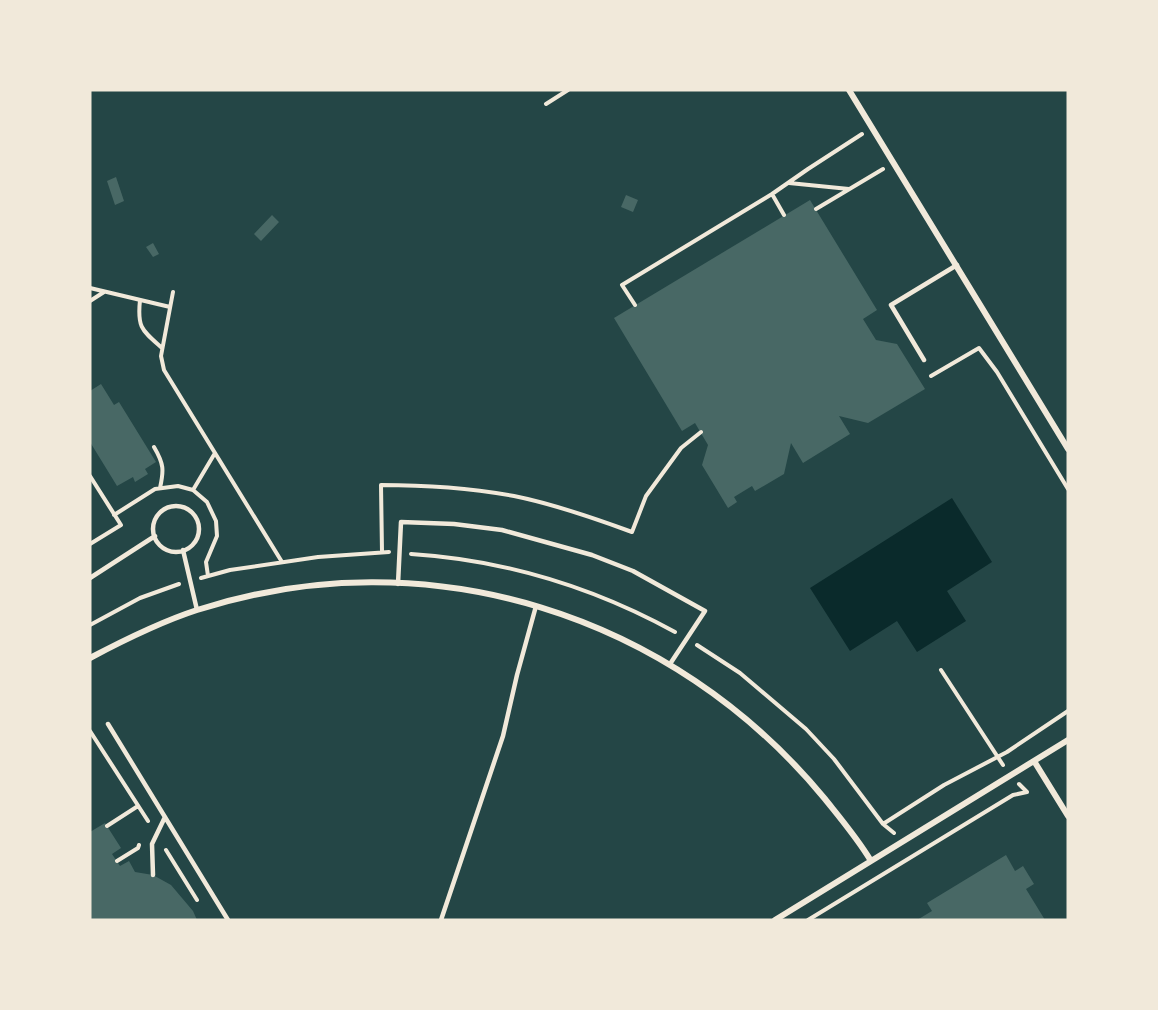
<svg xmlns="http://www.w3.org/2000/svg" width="1158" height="1010" viewBox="0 0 1158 1010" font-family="Poppins,sans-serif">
	<rect width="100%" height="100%" fill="#0f3d3e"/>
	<path fill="#244646" d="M90,90h978v830h-978z"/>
	<path fill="#0a2a2b" d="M952,498l40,64 -45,29 19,30 -49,31 -20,-31 -47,30 -40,-63z"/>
	<path fill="#486865" d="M116,177l8,24 -9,4 -8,-24z
		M626,195l12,5 -5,12 -12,-5z
		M810,200l67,110 -14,9 13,21 21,4 28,45 -57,34 -29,-7 11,18 -47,29 -12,-20 -7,31 -29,17 -3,-5 -18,11 3,5 -9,6 -26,-43 6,-20 -13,-22 -13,8 -68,-113z
		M272,215l7,7 -18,19 -7,-7z
		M153,243l6,11 -6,3 -7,-10z
		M101,384l13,21 5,-3 37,60 -11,7 3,5 -13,8 -2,-5 -16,9 -27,-44v-51z
		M105,823l16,25 -9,6 8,12 9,-5 6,11 18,3 18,10 22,26 4,9h-107v-88z
		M1006,855l9,16 8,-5 11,18 -8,5 19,31h-128l15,-9 -5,-8z"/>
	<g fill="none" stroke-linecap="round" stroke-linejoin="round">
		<path stroke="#f1e9da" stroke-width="4" d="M546,104l22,-14
			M789,183l60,6
			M772,194l12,21
			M816,209l67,-40
			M90,288l80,19
			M173,292l-12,64 3,14 118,192
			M140,300c-3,28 2,30 22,48
			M90,301l14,-9
			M635,305l-13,-20 150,-91 36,-25 54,-35
			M931,376l48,-28 18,24 71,117
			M154,447c10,17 10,23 6,41
			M90,476l31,49 -31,19
			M193,490l22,-37
			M114,515l41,-26 23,-3 15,4 14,12 9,19 1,15 -11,26 2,14
			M382,552l-1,-67c45,0 89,3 133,11 40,8 80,22 118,36l14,-36 35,-48 20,-16
			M411,554c94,6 182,33 264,78
			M201,578l29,-8 88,-13 71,-5
			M90,625l50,-27 39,-14
			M697,645l43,28 66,56 28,30 49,65 11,9
			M941,670l62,95
			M90,731l58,90
			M883,824l61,-39 63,-33 61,-41
			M107,826l31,-20
			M166,850l31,50
			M117,861l21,-13 1,-3
			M808,920l205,-125 14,-3 -8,-8"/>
		<path stroke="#f1e9da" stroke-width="4.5" d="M924,360l-33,-55 66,-40
			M153 529a23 23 0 1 1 46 0a23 23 0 1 1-46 0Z
			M183,550l14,60
			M90,578l65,-42
			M398,584l3,-62 53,2 48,6 90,25 41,16 72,40 -35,53
			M108,724l120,196
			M153,875l-1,-31 13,-27
			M441,920l62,-184 14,-61 19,-69"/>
		<path stroke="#f1e9da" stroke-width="6" d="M849,90l219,359
			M90,658c34,-18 70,-36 107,-48 231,-74 476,4 628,189 16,20 33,40 46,62
			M1034,761l34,55
			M775,920l293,-180"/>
	</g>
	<rect width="1158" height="1010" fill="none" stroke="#f1e9da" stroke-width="183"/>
</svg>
